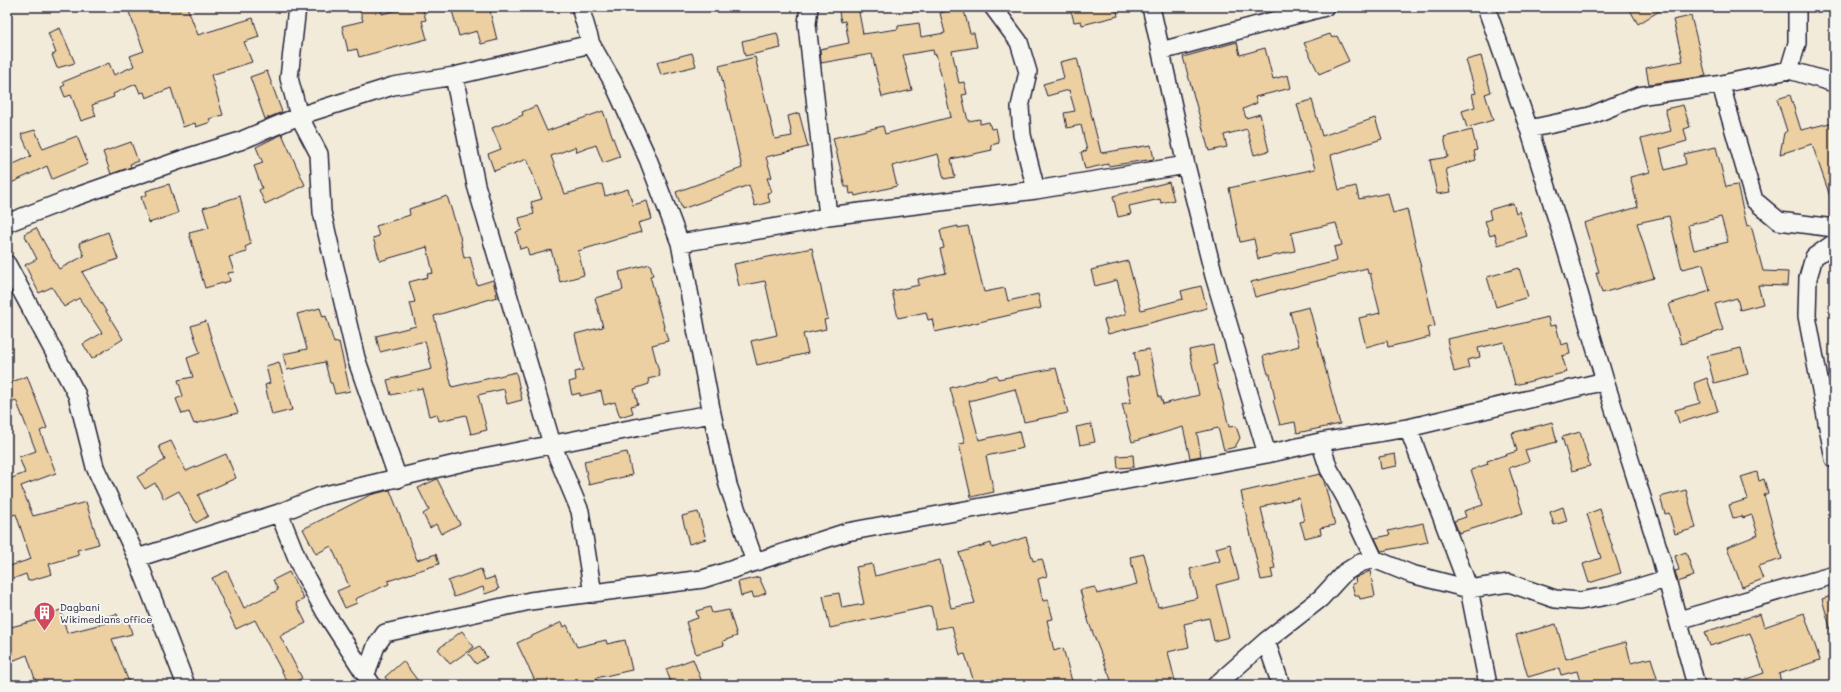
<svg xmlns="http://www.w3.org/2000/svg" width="1841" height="692" viewBox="0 0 1841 692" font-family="Mali,sans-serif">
	<rect width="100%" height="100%" fill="#f3ebda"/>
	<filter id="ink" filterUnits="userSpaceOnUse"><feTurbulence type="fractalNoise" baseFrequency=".025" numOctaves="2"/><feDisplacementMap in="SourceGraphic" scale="8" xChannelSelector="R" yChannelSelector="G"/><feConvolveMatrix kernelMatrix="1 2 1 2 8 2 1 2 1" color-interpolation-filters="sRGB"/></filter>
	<g filter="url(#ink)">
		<path fill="#edd0a1" stroke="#22223b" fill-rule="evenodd" d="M127,7h60l11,28 55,-17 6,19 -15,5 8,20 -41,13 12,40 -14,4 2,3 -15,5 -1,-4 -12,4 -12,-39 -25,10 -2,-6 -4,1 -4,-9 -23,10 1,3 -22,8 4,11 -15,5 -10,-26 -6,2 -4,-10 4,-2 -2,-3 46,-19 5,12 20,-9 -4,-10 14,-5z
			M359,7h22l1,7 27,-7h13l4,13 -4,1 5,18 -68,18 -2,-8 -9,2 -6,-25 21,-5z
			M451,7h38l8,33 -16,4 -4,-13 -18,5z
			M838,7h20l5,27 35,-5v-3l21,-3 2,14 24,-4 -5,-20 23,-6 7,26h4l3,14 -25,4 7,32 5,-1 3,12 -5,1 6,26 12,-2v5l9,-2 2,7 5,-1 3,15 -8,2 1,5 -41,9 4,18 -11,2 -6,-25 -46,12 5,20 -42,10 -1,-3 -4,1 -1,-7h-4l-12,-49 50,-12 2,8 66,-17 -15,-63 -2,1 -1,-5 -30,5 9,35 -30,7 -10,-43 -51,9 -1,-14 29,-6 -4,-22 -4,1z
			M1070,7h46l2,9 -36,9 -1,-4 -7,1z
			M1628,7h38l-28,17z
			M1691,16l15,60 -57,8 -3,-16 37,-7 -10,-41z
			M60,28l15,35 -18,5 -5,-13 4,-2 -8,-20z
			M777,33l4,15 -36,8 -3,-15z
			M1330,34l2,4 5,-2 12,25 -30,13 -15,-31z
			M1237,42l3,13 25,-7 8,31 15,-4 3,13 -36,9 2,6 -14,6 3,9 14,-4 9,37 -15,4 -7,-26 -23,6 3,12 -18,4 -26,-94z
			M692,53l4,13 -35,9 -4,-13z
			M1481,56l10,36 -6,2 8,26 -26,8 -5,-17 13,-4 -3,-13 4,-1 -10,-33z
			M755,57l20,82 17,-3 -4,-20 11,-3 9,34 -42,10 6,20 -5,1 5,14 -5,1 3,9 -15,4 -6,-21 -67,24 -6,-17 66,-24 -23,-102z
			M1077,58l24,95 50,-8 3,14 -46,7v-2l-23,5 -4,-17 6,-1 -6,-26 -14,3 -3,-15 11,-2 -6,-21 -22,6 -4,-12 21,-6 -4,-16z
			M267,71l15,41 -17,7 -15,-42z
			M1790,95l11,35 33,-8v80h-2l-20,-58 -32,10 4,-21 3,-2 -10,-32z
			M1312,100l10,36 53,-18 7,21 -51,16 8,35 17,-4 3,13 29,-6 5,20 14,-4 28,117 -7,2 2,9 -42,10 -1,-6 -21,6 -7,-29 21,-5 -10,-40 -2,1 -1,-6 -112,29 -4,-15 86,-21 -3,-14 8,-2 -6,-22 -45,10 4,18 -37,8 -4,-20 -14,3 -11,-54 86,-19 -18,-65z
			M1683,105l7,22 -6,2 3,12 -27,8 5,21 21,-6 -2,-10 32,-7 10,40 11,-2 10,41 4,-1 12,46 25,1 -1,14 -29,-1 5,19 -23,6 -3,-12 -22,6 8,26 -42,14 -12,-40 41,-13 -7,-27 -21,5 -13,-53 -32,7 17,55 -52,15 -6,-20 3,-1 -15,-49 54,-16 -8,-30 20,-5 -9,-33 30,-8 -6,-22zM1721,217l7,25 -34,8 -6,-25z
			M536,106l11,25 56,-20 17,46 -17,6 -7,-18 -19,7 -2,-5 -24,9 14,38 37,-10 3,12 23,-7 5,16 14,-4 5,18 -14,4 3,9 -63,19 6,24 -24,7 -9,-32 -22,6 -2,-9 -7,2 -4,-17 6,-2 -3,-12 15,-4 -3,-12 11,-3 -15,-40 -33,12 -6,-17 13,-5 -9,-21 31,-13 -1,-3z
			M35,130l8,19 34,-13 11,28 -36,15 -5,-13 -40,19v-18l24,-11 -10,-22z
			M1472,130l5,20 -3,1 2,9 -30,9 5,23 -14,2 -7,-34 18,-3 -4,-20z
			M282,134l23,51 -40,19 -6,-14 3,-2 -8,-22 9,-3 -7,-16z
			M131,142l7,19 -8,3 1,3 -20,7 -8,-22z
			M1169,182l5,18 -13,3 -1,-4 -31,7 2,8 -13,3 -5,-21z
			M169,184l9,29 -29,10 -8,-26 6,-2 -1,-4z
			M240,196l11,48 -6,3 2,5 -18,5 5,15 -6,1 2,8 -25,7 -16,-55 20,-5 -6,-20z
			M447,196l13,40 4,22 6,-2 7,29 16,-5 4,17 -63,19 18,71 64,-15 6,28 -15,4 -3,-15 -26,6 9,35 -16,4 -5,-19 -27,6 -2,-7 -8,2 -7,-28 -31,7 -4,-15 45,-11 -7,-28 -45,11 -4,-16 40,-10 -6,-23 5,-1 -6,-20 19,-5 -1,-3 6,-1 -6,-26 -47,14 -7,-23 6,-2 -3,-10 34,-11 -1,-6z
			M1513,203l3,10 3,-2 8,25 -29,9 -3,-11 -5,2 -5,-15 6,-2 -2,-9z
			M958,226v2l10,-2 16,66 21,-4 3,13 30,-7 3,14 -106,24 -3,-13 -4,1 -2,-8 -28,6 -6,-27 27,-6 -1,-6 28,-6 -6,-24 4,-1 -4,-18z
			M36,228l23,41 25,-13 -5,-13 29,-11 10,27 -36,13 41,67 -31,20 -9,-15 19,-11 -23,-35 -15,9 -12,-20 -13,6 -14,-28 12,-6 -13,-25z
			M812,248l16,71 -4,1 2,9 -23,5 5,19 -51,12 -6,-24 26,-6 -12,-54 -26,5 -5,-22z
			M1128,261l13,49 42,-11 -2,-8 20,-5 6,22 -99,26 -4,-14 22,-6 -9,-34 -22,6 -4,-16z
			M650,264l3,11 -3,1 18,65 -16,4 8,31 -12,3 1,5 -15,5 4,15 -7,2 2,7 -13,4 -5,-15 -11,3 -3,-14 -21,5v-3l-8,2 -3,-13 7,-2 -1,-8 8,-2 -8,-36 28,-7 -8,-29 28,-8 -4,-18z
			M1519,268l9,29 -32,10 -9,-30z
			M1309,307l31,117 -43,9 -2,-11 -15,3 -7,-25 2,-1 -5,-25h-2l-5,-18 36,-10 -9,-34z
			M320,308l3,9 3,-1 8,27 5,-1 11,49 -15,3 -3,-11h-2l-5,-21 -38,8 -4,-16 24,-5 -10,-35z
			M1548,317l2,9 6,-1 5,20 7,-2 2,11 -8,2 5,16 -52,13 -11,-43 -26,6 2,9 -13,3 2,8 -15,4 -7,-33 48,-10v1z
			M206,321l15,49h1l16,43 -44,11 -5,-12 -7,2 -6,-15 7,-3 -5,-16 15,-3 -6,-19 13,-5 -9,-27z
			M1213,345l4,19 -4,1 6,25h1l9,37 7,-1 4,12 -5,9 -11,3 -6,-22 -21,5 4,23 -11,2 -7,-31 -51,15 -10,-38 9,-2 -5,-24 13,-3 -5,-23 15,-3 10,48h2l2,7 36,-9 -10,-45z
			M1741,348l7,26 -34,9 -7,-27z
			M279,362l13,48 -20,5 -7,-30 5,-2 -4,-17z
			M1056,368l12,45 -44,9 -9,-33 -46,12 10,39 40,-9 4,17 -37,8 8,36 -23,5 -12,-53 6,-1 -15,-55 47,-13 1,4z
			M27,376l20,52 -7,3 16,42 -35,13 12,30 53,-14 13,42 -22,6 2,5 -30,9 3,10 -24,7 -2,-7 -19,7v-14l24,-8 -15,-45 -9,3v-37l18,-7 -6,-16 17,-6 -20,-51 -9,4v-20z
			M1707,378l11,33 -39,12 -4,-13 25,-7 -6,-20z
			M1552,422l5,20 -32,8 4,11 -20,7 14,45 -64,20 -5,-12 12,-4 -2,-6 19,-6 -12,-35 17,-6 -1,-3 30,-10 -5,-18z
			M1091,424l4,18 -15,3 -4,-18z
			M1580,432l10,34 -18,5 -10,-34z
			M171,441l15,30 40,-17 10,24 -38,17 10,21 -12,7 -17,-32 -15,8 -9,-16 -10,6 -8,-12 28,-17 -6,-14z
			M627,452l5,23 -43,10 -5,-24z
			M1395,454l2,12 -16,3 -2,-12z
			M1133,455l1,12 -16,1 -1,-12z
			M1757,472l2,9 5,-2 4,14 -4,2 18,64 -24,7 5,13 -21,8 -15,-40 31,-12 -6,-20 -9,3 -1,-2 -9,2 -4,-13 19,-6 -7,-22z
			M1320,474l4,7 11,44 -15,3 1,6 -16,4 -5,-16 4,-1 -5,-23 -33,7v2l-5,1 14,60 -4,1 2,9 -12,2 -20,-88z
			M437,479l23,45 -19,10 -5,-10 -6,4 -7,-14 6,-4 -11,-22z
			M390,490l27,70 19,-6 3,10 -51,17 1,3 -34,15 2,4 -12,5 -8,-17 12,-5 -18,-40 -15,8 -13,-25 67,-34z
			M1686,490l10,38 -21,6 -6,-21 -4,1 -5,-17z
			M1563,507l4,14 -13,4 -4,-13z
			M1600,509l21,64 -32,10 -6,-19 18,-6 -14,-44z
			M698,512l8,27 -17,5 -7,-28z
			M1423,523l5,19 -47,9 -6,-13 15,-3 -2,-4z
			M1026,537l7,24 9,-2 5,17 -9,3 5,22 5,-1 5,19 -6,1 7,31 9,-3 10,37h-98l-10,-31 -5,1 -8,-29 -16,3 -5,-23 -101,22 -7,-32 16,-3 3,15 22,-4 -8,-37 16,-3 3,12 65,-16 11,48 24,-5 -16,-50 32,-10 1,5z
			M1230,544l9,35 -23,6 13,52 -15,4 -5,-23 -25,6 5,23 -21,5 8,33h-63l-24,-62 -9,-33 15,-3 2,7 40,-10 -7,-27 14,-3 14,53 40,-9 -8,-29 30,-8 -4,-13z
			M1686,552l8,24 -16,6 -3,-11 4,-1 -4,-14z
			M481,569l4,11 9,-3 5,12 -14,5 -2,-7 -29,10 -6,-16z
			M227,571l17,37 34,-18 -5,-10 16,-8 15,27 -8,4 10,20 -26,13 22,42 -13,7 -34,-65 -19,9 -24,-51z
			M1370,571l5,25 -15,3 -1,-3h-4l-3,-12 4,-1 -1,-5z
			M759,577l7,16 -12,5 -2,-5 -11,3 -3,-14z
			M1834,595v35l-3,1 -9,-32z
			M710,607l2,6 17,-3 8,26 -14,5 1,4 -28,9 -10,-32 12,-4 -2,-7z
			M50,609l1,4 10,-3 6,23 39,-10 -2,-6 13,-3 2,7 9,-2 4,15 -20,5 18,46h-93l-10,-30 -20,8v-35l31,-8 -2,-7z
			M1804,613l16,47 -41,14 2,8 -9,3h-37v-2l29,-10 -14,-40 -40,13 -5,-14 55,-18 4,13z
			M562,622l2,5 3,-2 10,22 29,-7 1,4 18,-4 7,30 -36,8 3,7h-62l-20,-42z
			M1556,624l10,35 60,-17 5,21 20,-5 8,27h-78l-4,-14 -16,4 -2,-7 -31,9 -12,-42z
			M462,631l12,16 -24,17 -12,-15z
			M479,646l8,11 -11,7 -8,-11z
			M693,659l9,23 -6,3h-24l-6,-16z
			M403,661l18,24h-30l-6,-8z"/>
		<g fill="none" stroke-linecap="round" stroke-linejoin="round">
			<defs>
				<path id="street" d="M297,7l-8,71 10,38 20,38 3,58 34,146 42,121
					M580,7l11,37 22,38 35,77 32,84 32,171 16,71 27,77
					M809,7l-2,17 21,192
					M993,7l26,35 9,30 -8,35 2,28 14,55
					M1151,7l35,158 28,111 53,178
					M1486,7l43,122 32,103 44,149 54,170 37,134
					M1161,51l164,-44
					M1789,70l8,-27v-36
					M454,76l22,109 76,259 28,67 13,83
					M1717,85l72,-15 45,13
					M1529,129l61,-13 48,-20 79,-11 5,4 32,111 25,21 55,7
					M7,223l65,-25 120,-42 48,-15 59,-25 94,-30 61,-10 137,-32
					M680,243l121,-20 27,-7 208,-26 150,-25
					M1834,243l-20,14 -6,21 -1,38 27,143
					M7,264l70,131 18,72 42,91 49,127
					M1408,428l61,161 19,96
					M1320,442l9,27 16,28 29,62
					M279,513l22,55 24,44 47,73
					M137,558l142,-45 42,-17 143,-34 206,-41 42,-7
					M1679,620l155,-45
					M1266,641l15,44
					M366,674l10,-28 9,-13 145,-32 173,-22 144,-47 420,-78 53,-12 88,-14 197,-47
					M1216,685l50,-44 55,-43 23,-25 16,-10 14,-4 37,15 58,15 40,-6 46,16 25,2 33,-6 53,-16"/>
			</defs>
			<use href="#street" stroke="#22223b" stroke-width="20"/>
			<use href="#street" stroke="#f6f6f2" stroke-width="17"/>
		</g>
	</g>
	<defs>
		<symbol id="building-pin" viewBox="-11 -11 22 30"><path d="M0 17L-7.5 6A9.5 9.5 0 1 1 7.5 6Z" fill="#d1495b" stroke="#f6f6f2"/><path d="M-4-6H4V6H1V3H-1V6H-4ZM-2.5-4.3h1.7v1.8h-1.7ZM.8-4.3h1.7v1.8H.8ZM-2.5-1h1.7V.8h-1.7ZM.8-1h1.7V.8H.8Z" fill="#fff"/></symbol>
	</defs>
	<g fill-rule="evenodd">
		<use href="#building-pin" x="32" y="600" width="25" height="34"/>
	</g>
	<g text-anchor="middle" stroke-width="4" stroke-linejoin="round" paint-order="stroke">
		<g font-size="10" fill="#22223b" stroke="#f6f6f2" text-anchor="start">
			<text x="60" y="611">Dagbani<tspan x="60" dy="12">Wikimedians office</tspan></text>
		</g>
	</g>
	<rect width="1841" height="692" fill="none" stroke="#f6f6f2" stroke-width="24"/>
	<rect x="12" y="12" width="1817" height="668" fill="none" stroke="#22223b" stroke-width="1.5" filter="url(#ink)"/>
</svg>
